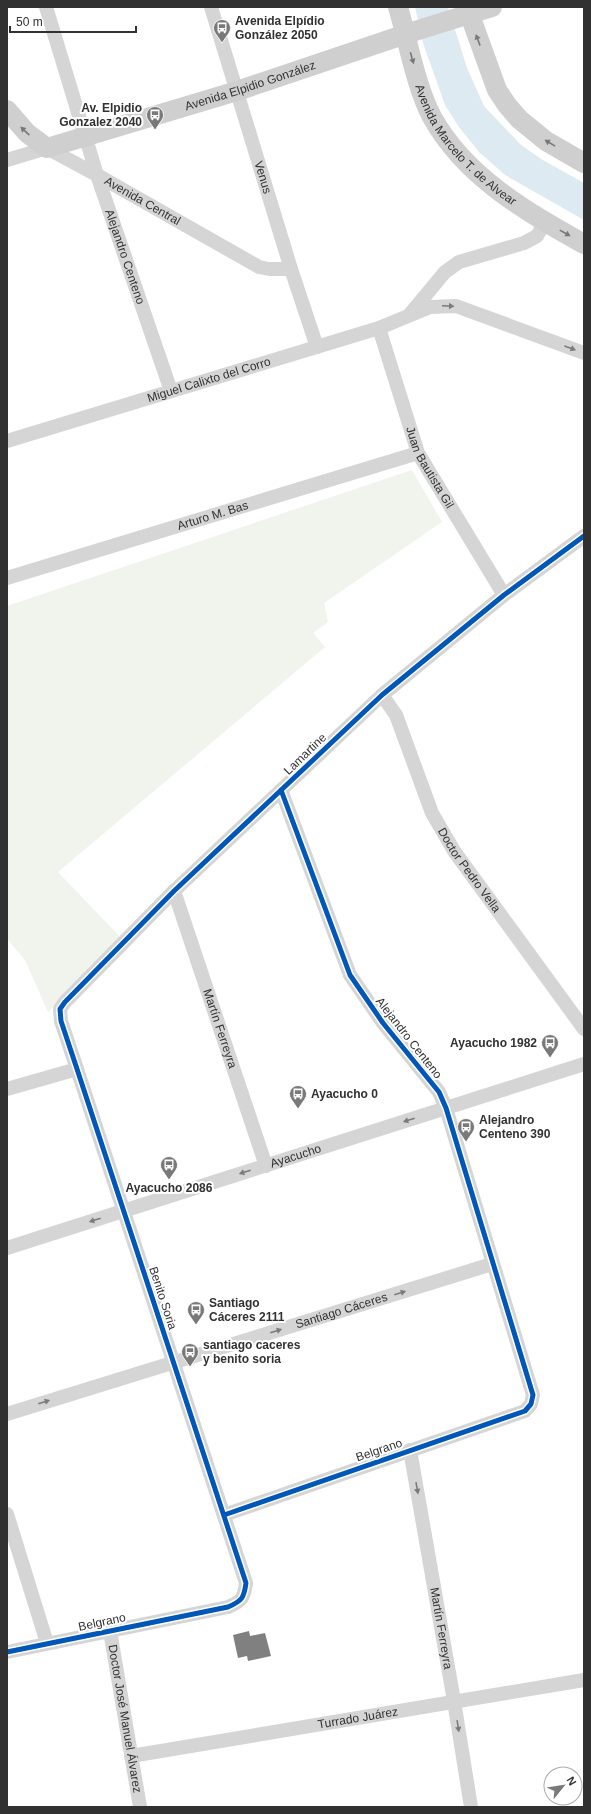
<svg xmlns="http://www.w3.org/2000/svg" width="591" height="1814" viewBox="0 0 591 1814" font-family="Arial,sans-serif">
	<rect width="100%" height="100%" fill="#fff"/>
	<path fill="#f1f3ed" d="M412,470l30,52 -118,81 4,19 -15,11 12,14 -267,225 64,67 -74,73 -23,-52 -18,-21v-333z"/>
	<path fill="#ddeaf1" d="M415,7h33l19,61 17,38 36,38 21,15 43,24v37l-79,-45 -26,-23 -20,-25 -14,-22 -22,-62z"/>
	<path fill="#808080" d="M249,1631l1,5 15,-3 6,23 -23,5 -1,-5 -9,2 -5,-23z"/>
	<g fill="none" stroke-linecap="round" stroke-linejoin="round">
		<g stroke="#d5d5d5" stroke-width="14">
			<path id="s1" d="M46,7l51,168 74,216"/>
			<path id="s2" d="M211,7l80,262 26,78"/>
			<path id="s3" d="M7,160l40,-12 50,27 162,92 10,2h22"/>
			<path d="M410,314l35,-42 14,-10 65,-19 13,-7 8,-14"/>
			<path id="s4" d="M379,328l39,125 86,142"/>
			<path id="s5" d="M7,441l372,-113 51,-21 26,-1 128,47"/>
			<path id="s6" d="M7,578l411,-125"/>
			<path id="s7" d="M382,695l14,20 36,98 22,38 130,178"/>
			<path id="s8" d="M174,891l92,275"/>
			<path d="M7,1089l70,-20"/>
			<path id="s9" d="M7,1248l577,-184"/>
			<path id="s10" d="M7,1414l485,-150"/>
			<path id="s11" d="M410,1450l44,251 17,106"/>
			<path d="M7,1514l40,129"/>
			<path d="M224,1515l301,-104 6,-7 2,-9 -87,-287 -7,-16 -56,-69 -33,-48 -69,-185"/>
			<path id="s12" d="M110,1631l30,176"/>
			<path d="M7,1652l221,-45c14,-6 16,-9 18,-24l-169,-514 -16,-48 -1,-12 5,-7 109,-111 208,-196 122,-100 80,-59"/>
			<path id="s13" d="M131,1756l453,-76"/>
		</g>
		<g stroke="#cfcfcf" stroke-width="20">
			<path id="s14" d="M398,7c10,34 18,80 34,110 33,60 95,95 152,127"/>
			<path d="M467,7l30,83 10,15 12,14 27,22 38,22"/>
			<path id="s15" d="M7,110l20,23 20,15 190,-57 178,-60 77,-24"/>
		</g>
		<defs>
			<path id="cycleway" d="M224,1515l301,-104 6,-7 2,-9 -87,-287 -7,-16 -56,-69 -33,-48 -69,-185
				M7,1652l221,-45c14,-6 16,-9 18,-24l-169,-514 -16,-48 -1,-12 5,-7 109,-111 208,-196 122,-100 80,-59"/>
		</defs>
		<use href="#cycleway" stroke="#fff" stroke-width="8"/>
		<use href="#cycleway" stroke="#0057b8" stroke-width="5"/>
	</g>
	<defs><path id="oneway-solid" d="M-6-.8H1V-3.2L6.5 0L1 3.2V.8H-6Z"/></defs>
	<g fill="#787878">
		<use href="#oneway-solid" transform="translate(478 40) rotate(-110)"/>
		<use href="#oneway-solid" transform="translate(412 58) rotate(74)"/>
		<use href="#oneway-solid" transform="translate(25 131) rotate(-137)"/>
		<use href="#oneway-solid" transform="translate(550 143) rotate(-149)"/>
		<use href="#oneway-solid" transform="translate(565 233) rotate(29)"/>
	</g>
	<g fill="#7b7b7b">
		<use href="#oneway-solid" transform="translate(448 306) rotate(2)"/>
		<use href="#oneway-solid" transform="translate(570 348) rotate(20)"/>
		<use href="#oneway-solid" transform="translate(409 1120) rotate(162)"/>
		<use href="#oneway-solid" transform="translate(245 1172) rotate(162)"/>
		<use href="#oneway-solid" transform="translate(95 1220) rotate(162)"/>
		<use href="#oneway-solid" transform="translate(400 1293) rotate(-17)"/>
		<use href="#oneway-solid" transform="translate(276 1331) rotate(-17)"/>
		<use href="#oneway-solid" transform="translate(44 1402) rotate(-17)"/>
		<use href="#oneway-solid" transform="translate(417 1488) rotate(80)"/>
		<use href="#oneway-solid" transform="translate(458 1726) rotate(81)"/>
	</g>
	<defs>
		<symbol id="bus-pin" viewBox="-11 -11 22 30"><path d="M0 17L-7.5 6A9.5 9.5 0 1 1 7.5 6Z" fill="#797979" stroke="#fff"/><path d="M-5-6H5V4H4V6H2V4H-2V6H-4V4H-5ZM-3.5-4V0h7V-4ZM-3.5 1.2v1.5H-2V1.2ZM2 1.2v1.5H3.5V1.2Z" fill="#fff"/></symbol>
	</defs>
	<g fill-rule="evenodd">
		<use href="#bus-pin" x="212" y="18" width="20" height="27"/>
		<use href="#bus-pin" x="145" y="105" width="20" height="27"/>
		<use href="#bus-pin" x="540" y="1033" width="20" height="27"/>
		<use href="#bus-pin" x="288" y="1084" width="20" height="27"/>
		<use href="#bus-pin" x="456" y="1117" width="20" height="27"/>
		<use href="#bus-pin" x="159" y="1155" width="20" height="27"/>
		<use href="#bus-pin" x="186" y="1300" width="20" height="27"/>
		<use href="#bus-pin" x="180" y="1342" width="20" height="27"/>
	</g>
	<g text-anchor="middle" stroke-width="4" stroke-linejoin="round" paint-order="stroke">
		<g font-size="12" font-weight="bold" fill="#313131" stroke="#fff" text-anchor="start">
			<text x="235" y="25">Avenida Elpídio<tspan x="235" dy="14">González 2050</tspan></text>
			<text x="142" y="112" text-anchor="end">Av. Elpidio<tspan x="142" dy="14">Gonzalez 2040</tspan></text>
			<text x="537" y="1047" text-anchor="end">Ayacucho 1982</text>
			<text x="311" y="1098">Ayacucho 0</text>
			<text x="479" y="1124">Alejandro<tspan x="479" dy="14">Centeno 390</tspan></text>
			<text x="169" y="1192" text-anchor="middle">Ayacucho 2086</text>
			<text x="209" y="1307">Santiago<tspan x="209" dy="14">Cáceres 2111</tspan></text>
			<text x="203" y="1349">santiago caceres<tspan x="203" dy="14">y benito soria</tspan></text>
		</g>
		<g font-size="12" fill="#313131" stroke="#fff">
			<text dy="4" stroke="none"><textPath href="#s15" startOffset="268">Avenida Elpidio González</textPath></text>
			<text dy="4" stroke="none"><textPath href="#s14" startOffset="158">Avenida Marcelo T. de Alvear</textPath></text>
			<text dy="4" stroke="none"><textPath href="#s2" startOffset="178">Venus</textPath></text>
			<text dy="4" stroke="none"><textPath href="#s3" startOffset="151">Avenida Central</textPath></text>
			<text dy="4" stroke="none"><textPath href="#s1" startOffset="262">Alejandro Centeno</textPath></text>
			<text dy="4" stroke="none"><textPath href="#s5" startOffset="211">Miguel Calixto del Corro</textPath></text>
			<text dy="4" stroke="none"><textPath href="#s4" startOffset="149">Juan Bautista Gil</textPath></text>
			<text dy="4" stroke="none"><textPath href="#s6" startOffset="215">Arturo M. Bas</textPath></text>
			<text transform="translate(305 754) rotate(-44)" y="4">Lamartine</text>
			<text dy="4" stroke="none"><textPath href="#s7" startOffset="197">Doctor Pedro Vella</textPath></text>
			<text dy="4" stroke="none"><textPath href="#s8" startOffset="145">Martín Ferreyra</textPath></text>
			<text transform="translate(409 1038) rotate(52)" y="4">Alejandro Centeno</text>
			<text dy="4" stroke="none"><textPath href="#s9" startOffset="303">Ayacucho</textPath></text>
			<text transform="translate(163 1298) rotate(72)" y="4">Benito Soria</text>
			<text dy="4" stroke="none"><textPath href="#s10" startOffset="350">Santiago Cáceres</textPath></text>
			<text transform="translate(379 1450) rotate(-19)" y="4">Belgrano</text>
			<text transform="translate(102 1622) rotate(-12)" y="4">Belgrano</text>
			<text dy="4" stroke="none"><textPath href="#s11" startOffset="181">Martín Ferreyra</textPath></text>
			<text dy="4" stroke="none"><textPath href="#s13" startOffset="230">Turrado Juárez</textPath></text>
			<text dy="4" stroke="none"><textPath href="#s12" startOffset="89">Doctor José Manuel Álvarez</textPath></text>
		</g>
	</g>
	<rect width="591" height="1814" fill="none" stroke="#313131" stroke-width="16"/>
	<g transform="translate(563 1786) rotate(60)"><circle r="19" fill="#ffffff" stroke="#adadad"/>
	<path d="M0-3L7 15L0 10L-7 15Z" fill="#797979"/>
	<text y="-6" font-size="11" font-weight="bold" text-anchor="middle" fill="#313131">N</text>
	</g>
	<path d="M10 26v6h126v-6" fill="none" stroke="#313131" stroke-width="2"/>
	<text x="16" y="26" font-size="12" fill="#313131" stroke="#ffffff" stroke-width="3" paint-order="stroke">50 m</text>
</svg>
